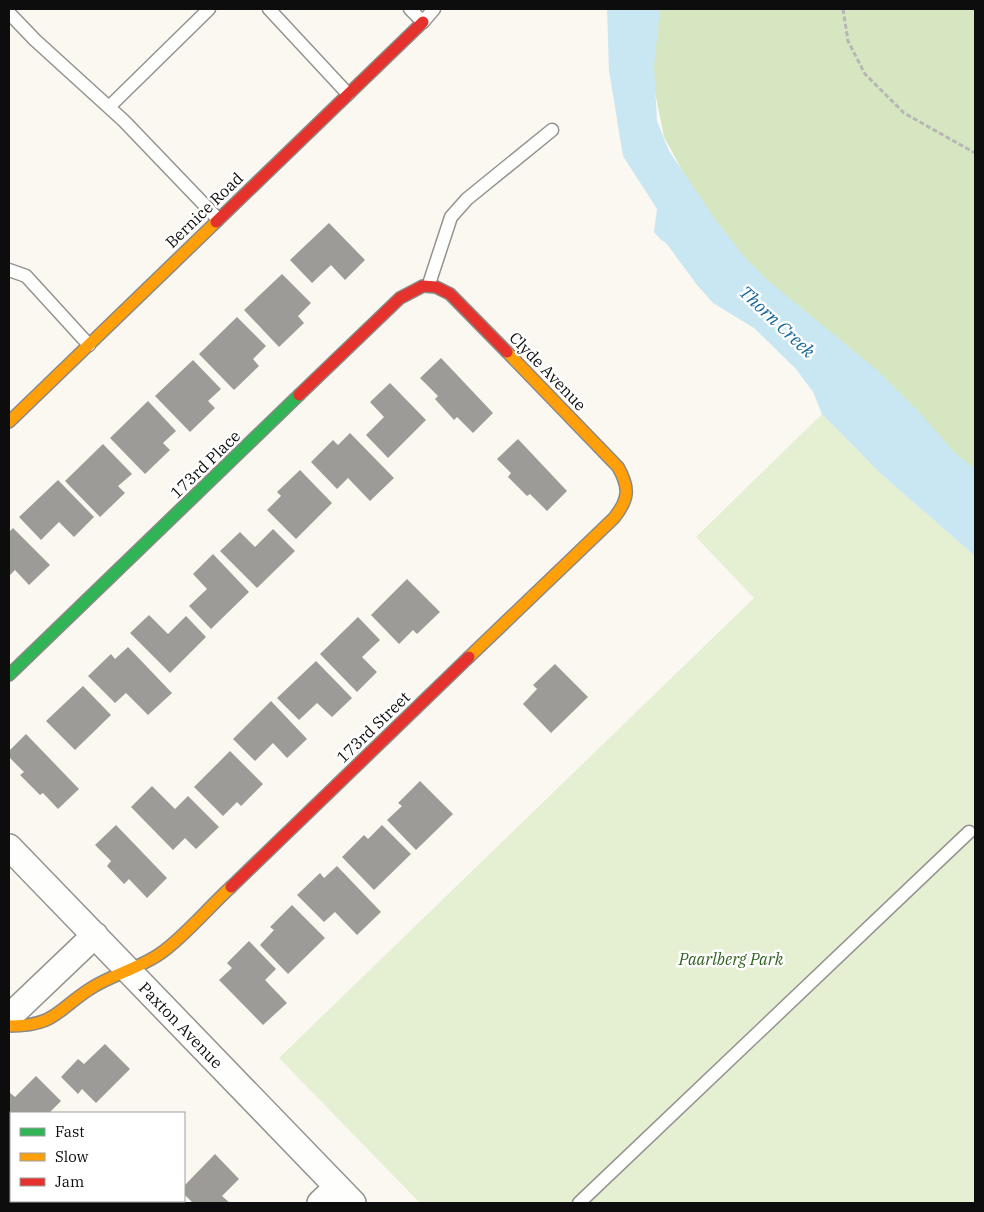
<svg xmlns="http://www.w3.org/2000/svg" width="984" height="1212" viewBox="0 0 984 1212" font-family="'IBM Plex Serif',serif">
	<rect width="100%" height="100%" fill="#faf8f1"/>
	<path fill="#e5efd2" d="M822,414l58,59 95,83v647h-555l-141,-145 475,-460 -58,-61z"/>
	<path fill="#d6e6c0" d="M646,9h329v506l-235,-238 -76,-140 -19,-95z"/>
	<path fill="#c9e7f3" d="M607,9h53l-6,57 3,55 12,30 46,68 27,35 23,24 112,92 43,43 34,39 21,17v87l-95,-83 -58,-59 -9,-22 -17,-23 -42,-41 -41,-25 -16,-18 -30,-41 -7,-5 -6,-7 3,-23 -34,-53 -14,-85z"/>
	<path fill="#9d9b97" d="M329,223l36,37 -20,20 -14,-15 -19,18 -22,-23z
		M282,274l29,29 -13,13 6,7 -25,24 -35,-37z
		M237,317l29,29 -13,13 6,7 -25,24 -35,-36z
		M441,358l52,55 -20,20 -16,-16 -3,3 -19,-21 3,-3 -18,-18z
		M193,360l28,29 -13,12 7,7 -25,24 -35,-36z
		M390,383l36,37 -38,38 -22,-23 18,-18 -14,-15z
		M148,401l28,30 -13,12 7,7 -25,24 -35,-36z
		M350,433l44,45 -24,23 -22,-23 -11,11 -26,-27 22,-22 5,5z
		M518,439l49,52 -20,20 -17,-17 -3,2 -19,-19 3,-4 -14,-14z
		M103,444l29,30 -14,12 7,7 -25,24 -35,-36z
		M300,470l32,33 -36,36 -29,-29 14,-14 -4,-4z
		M58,480l36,37 -20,20 -15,-15 -18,18 -22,-23z
		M13,528l37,37 -21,20 -14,-15 -6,6v-44z
		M273,529l22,22 -38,37 -37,-37 20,-19 15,15z
		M213,554l36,38 -38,37 -22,-23 18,-17 -14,-15z
		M407,579l33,33 -23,22 -4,-4 -14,14 -28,-29z
		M149,615l19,19 18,-18 20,21 -36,36 -40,-40z
		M358,617l22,23 -18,17 15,15 -20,20 -37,-38z
		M128,647l44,46 -24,22 -22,-22 -11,10 -27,-27 23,-22 4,5z
		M316,661l36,37 -20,19 -15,-14 -18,17 -22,-22z
		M555,664l33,33 -37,36 -28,-29 14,-15 -4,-4z
		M83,686l28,29 -36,35 -29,-29z
		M271,701l36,38 -20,19 -14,-15 -18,18 -22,-22z
		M26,734l53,55 -21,20 -15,-16 -3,2 -20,-20 4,-3 -15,-15v-6z
		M230,751l33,33 -22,22 -4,-4 -14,14 -29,-29z
		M420,781l33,33 -37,36 -29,-30 15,-14 -4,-3z
		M152,786l23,23 13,-13 31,31 -23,22 -11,-11 -12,12 -42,-43z
		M116,825l51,53 -20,20 -18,-19 -5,5 -17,-18 4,-5 -16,-16z
		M382,825l29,29 -37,36 -32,-33 22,-22 4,4z
		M337,866l44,46 -24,23 -22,-23 -11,10 -27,-27 23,-22 4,5z
		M292,905l33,33 -37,36 -28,-29 14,-15 -4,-3z
		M249,941l27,28 -11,11 22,23 -24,22 -44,-45 13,-12 -5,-5z
		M105,1044l25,25 -34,34 -14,-14 -4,5 -17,-17 17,-18 6,5z
		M36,1076l25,25 -12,12h-38v11l-2,3v-35l6,5z
		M215,1154l24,25 -17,17 8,7h-37l-9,-9v-8z"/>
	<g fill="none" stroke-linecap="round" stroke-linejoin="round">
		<defs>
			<path id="lane" d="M269,9l79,85
				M410,9l13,13 11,-13
				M9,13l26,27 89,81 94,98
				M109,107l100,-98
				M9,270l17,6 63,69
				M429,284l22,-67 16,-18 85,-69
				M579,1203l390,-371"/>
			<path id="street" d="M9,847l344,356
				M9,1017l86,-82
				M320,1203l17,-16"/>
			<path id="fast" d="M9,675l290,-280"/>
			<path id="slow" d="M9,422l207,-200
				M469,657l145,-139c15,-19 16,-30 4,-51l-111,-115
				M9,1026c48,0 48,-17 84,-39 21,-13 47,-19 68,-34 22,-15 49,-47 70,-66"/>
			<path id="jam" d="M216,222l207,-200
				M299,395l101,-97 23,-12 13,1 14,7 57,58
				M231,887l238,-230"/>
		</defs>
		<use href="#lane" stroke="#949390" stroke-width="15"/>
		<use href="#street" stroke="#949390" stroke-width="28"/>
		<use href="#fast" stroke="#8a8986" stroke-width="14"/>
		<use href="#slow" stroke="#8a8986" stroke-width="14"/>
		<use href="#jam" stroke="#8a8986" stroke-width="14"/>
		<path stroke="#b8b7b6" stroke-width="3" stroke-dasharray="5 2.5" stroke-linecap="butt" d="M843,9l5,32 17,33 39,39 71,40"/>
		<use href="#lane" stroke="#fefefd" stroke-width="12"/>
		<use href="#street" stroke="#fefefd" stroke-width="25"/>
		<use href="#fast" stroke="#30b455" stroke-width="11"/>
		<use href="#slow" stroke="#ff9f0a" stroke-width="11"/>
		<use href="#jam" stroke="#e5322d" stroke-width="11"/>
	</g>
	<g text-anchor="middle" stroke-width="5" stroke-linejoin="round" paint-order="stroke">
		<g font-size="16" fill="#0d0d0d" stroke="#fff">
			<text transform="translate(204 210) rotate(-44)" y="6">Bernice Road</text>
			<text transform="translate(548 371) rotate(46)" y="6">Clyde Avenue</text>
			<text transform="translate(205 464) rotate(-44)" y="6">173rd Place</text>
			<text transform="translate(373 727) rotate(-44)" y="6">173rd Street</text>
			<text transform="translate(181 1025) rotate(46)" y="6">Paxton Avenue</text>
		</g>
		<g font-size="16" font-style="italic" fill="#316220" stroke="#fff">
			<text x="731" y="965">Paarlberg Park</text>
		</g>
		<g font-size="18" font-style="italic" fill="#1a6a9a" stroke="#fff">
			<text transform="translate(777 322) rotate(43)" y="6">Thorn Creek</text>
		</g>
	</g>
	<rect width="984" height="1212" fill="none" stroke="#0d0d0d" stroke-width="20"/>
	<rect x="10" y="1112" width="175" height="90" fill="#ffffff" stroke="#9e9e9e"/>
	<rect x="20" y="1128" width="25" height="8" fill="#30b455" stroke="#9e9e9e"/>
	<text x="55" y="1137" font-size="15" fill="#0d0d0d">Fast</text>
	<rect x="20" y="1153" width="25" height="8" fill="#ff9f0a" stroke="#9e9e9e"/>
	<text x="55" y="1162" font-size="15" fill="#0d0d0d">Slow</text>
	<rect x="20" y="1178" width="25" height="8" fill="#e5322d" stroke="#9e9e9e"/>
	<text x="55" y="1187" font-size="15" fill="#0d0d0d">Jam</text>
</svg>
